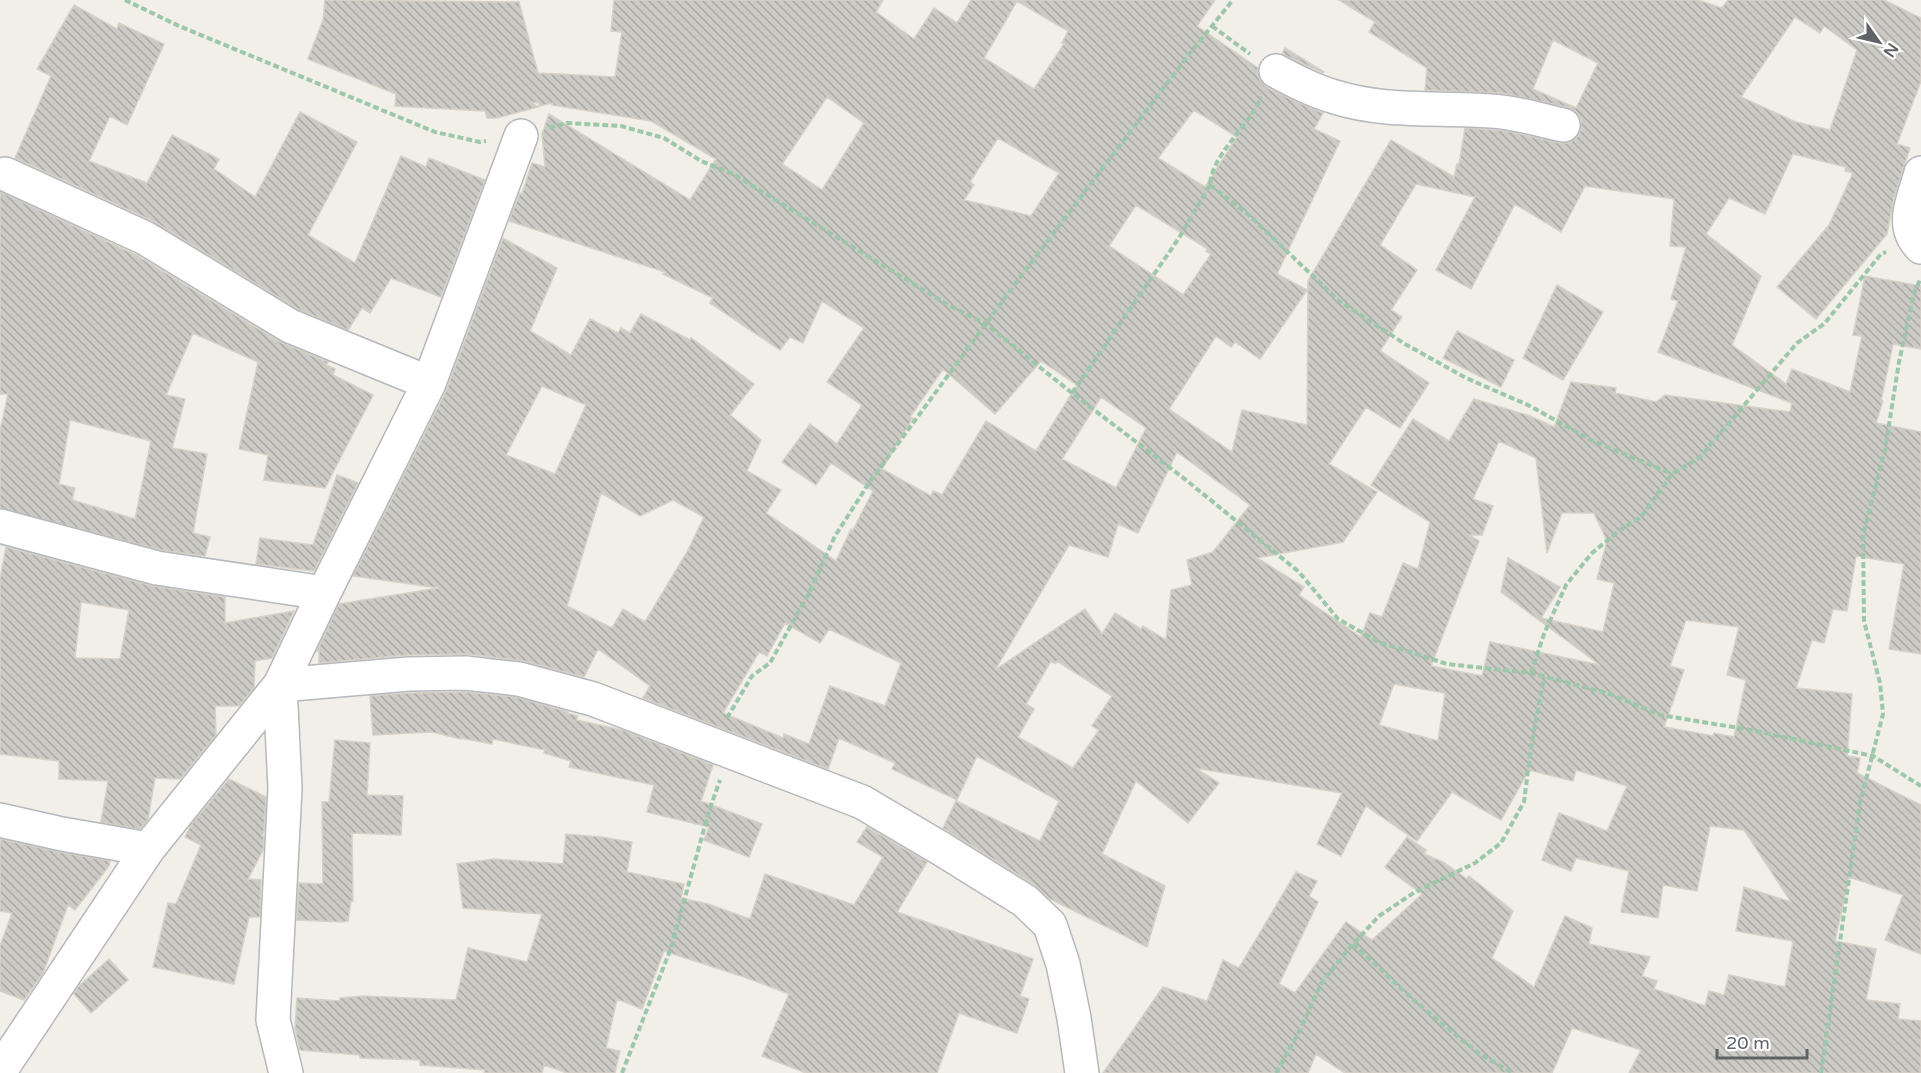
<svg xmlns="http://www.w3.org/2000/svg" width="1921" height="1073" viewBox="0 0 1921 1073" font-family="'Varela Round',sans-serif">
	<defs>
		<pattern id="building-back-hatch" width="6" height="6" patternUnits="userSpaceOnUse" patternTransform="scale(1.5)"><rect width="6" height="6" fill="#cccac5"/><path d="M-1 5l2 2M0 0l6 6M5-1l2 2" fill="none" stroke="#a9a8a4"/></pattern>
	</defs>
	<rect width="100%" height="100%" fill="#f1efe8"/>
	<path fill="url(#building-back-hatch)" stroke="#d6d1c6" stroke-width="1.5" fill-rule="evenodd" d="M325,0l194,2 19,71 77,4 7,-45 -11,-1 3,-31h269l-7,12 38,27 20,-31 23,15 14,-23h244l-18,26 61,42 -1,4 3,8 7,8 30,14 26,11 -9,16 26,12 -63,133 30,16 -47,69 -25,-17 -4,5 -15,-11 -47,73 63,43 10,-42 65,15 1,-144 83,-141 63,37 3,-13h2l6,-36 41,3 53,12h10l8,-6 4,-7v-11l-6,-8 -8,-4 -65,-14 -77,-3 2,-22 -58,-36 6,-10 -36,-22h359l24,8 6,-8h156l37,18v63l-24,63 13,4 -16,49 -7,37 -71,85 -39,-32 52,-62 24,-52 -8,-2 1,-4 -53,-13 -28,60 -36,-16 -23,36 55,42 -29,69 54,39 6,-15 58,23 12,-56 -9,-1 12,-59 56,10v63l-28,-5 -12,57h2l-7,22 45,9v222l-32,-5 15,-85 -48,-8 -9,55 -14,-2 -9,34 -12,-3 -16,48 56,6 -5,62 13,2 -3,15 64,32v149l-36,-14 18,-45 -54,-18 -14,64 41,8 -10,51 34,4 -2,15 23,2v52h-292l12,-23 -69,-22 -20,45h-207l-29,-19 -8,19h-205l60,-86 44,14 16,-41 16,8 57,-96 21,9 -8,15 9,6 -39,82 16,9 51,-71 26,18 50,-46 -37,-27 22,-30 19,13 -2,4 19,8 24,17 2,-3 44,35 -21,47 42,29 31,-71 27,12 -3,16 61,13 -8,19 15,5 -3,8 51,17 4,-15 15,4 5,-20 56,12 8,-46 -57,-10 8,-44 47,15 -47,-72 -34,-4 -13,65 -34,-6 -5,33 -37,-6 8,-41 -53,-13 -5,13 -29,-11 17,-47 48,18 20,-45 -51,-16 -3,11 -44,-11 -28,50 -49,-28 -35,49 -51,-35 -25,50 -24,-12 25,-51 -147,-25 24,15 -31,40 -52,-42 -34,73 63,32 -18,61 -97,-48 -15,-14 -92,-57 13,-27 84,40 19,-40 -82,-45 -20,44 -65,-31 3,-6 -56,-25 -11,31 -185,-71 7,-12 -52,-37 -14,28 -60,-16 -57,-7 -60,1 -88,8v-13l-2,1 22,-47 100,-16 -86,-12 93,-185 57,-153 54,30 -27,63 41,24 19,-36 28,14 3,-5 9,5 11,-19 49,26 1,-2 63,46 -24,31 31,25 -14,31 34,19 -15,23 70,48 15,-32 2,1 20,-39 -42,-28 -15,22 -34,-23 28,-38 27,20 25,-39 -35,-23 37,-54 -42,-27 -19,42 -13,-6 -10,13 -70,-47 3,-5 -50,-24 2,-2 -156,-51 11,-28 2,1 10,-31 13,4 -3,-33 7,-20 141,86 26,-41 -65,-38 -99,-16 1,-2 -14,3v-3l-9,-1 8,5 -41,11h-10l-2,-7 -90,-5 1,-12 -88,-35 15,-39zM1017,1l51,30 -6,12 2,1 -30,45 -50,-31zM1795,17l25,16 4,-7 33,24 -27,80 -34,-8 -55,-25zM1553,40l45,23 -22,45 -43,-19zM827,97l37,26 -42,67 -40,-26zM1194,110l43,27 -32,50 -47,-29zM998,138l61,35 -28,43 -67,-16 10,-15 -4,-3zM1416,184l59,13 -39,73 35,19 44,-85 46,28 24,-46 89,13 -4,47 16,1 -15,52 7,2 -20,51 134,51 -2,9 -125,-17 -9,7 -41,-9 1,-5 -45,-6 -17,45 -24,-11 -56,-17 -25,42 -36,-22 -42,66 59,37 -12,47 -15,-6 -21,54 -12,-4 -9,24 -62,-42 5,-8 -47,-29 86,-16 34,-50 -48,-28 37,-57 34,21 29,-45 -49,-32 22,-34 -11,-7 26,-40 -37,-25zM1136,205l72,44 -2,2 5,3 -28,41 -74,-49zM1041,361l36,24 -41,66 -50,-30 -44,74 -9,-4 -2,5 -49,-27 31,-51 -3,-1 33,-48 52,45zM542,386l44,19 -31,69 -49,-19zM1101,397l45,31 -30,60 -54,-29zM1499,441l37,17 11,95 15,-40h32l13,28 -10,38 17,4 -11,49 -62,-14 19,-31 -52,-29 -7,34 99,73 -110,-23 -8,34 -51,-10 48,-125 -10,-6h13l11,-29 -20,-7zM1177,452l73,53 -37,47 -26,8 5,25 -21,5 -5,50 -23,-14 -2,3 -26,-16 -13,21 -17,-25 -90,61 74,-125 39,12 10,-33 20,9zM601,493l39,23 33,-16 31,17 -17,35 -42,70 -22,-13 -11,19 -45,-22zM1686,620l53,7 -12,48 19,5 -12,57 -20,-4 -1,3 -49,-9 20,-57 -14,-4zM785,623l35,20 9,-14 72,34 -16,43 -55,-20 -21,58 -25,-10 -1,4 -60,-25 36,-61 8,4zM1051,661l4,3 2,-3 55,35 -20,30 7,4 -26,38 -55,-31 16,-28 -8,-5zM1394,684l51,9 -7,48 -59,-16z
		M74,5l43,24 2,-6 45,21 -37,81 -17,-9 -21,45 58,22 25,-48 47,24 -5,10 41,28 45,-85 57,30 -49,93 47,28 46,-107 25,11 3,-9 56,22 -44,117 -50,-19 -21,35 -8,-5 -14,22 -50,-21 -145,-88 -138,-63 36,-82 -14,-7z
		M1285,48l39,24 -1,1 -41,-19z
		M0,192l136,63 144,87 48,20 -2,3 9,4 -2,6 40,20 -48,93 -61,-8 4,-25 -29,-6 19,-87 -65,-29 -27,62 19,4 -13,49 35,6 -14,79 17,4 -5,19 -44,-6 -161,-42v-77l8,-37h-8zM70,420l81,21 -16,78 -63,-19 3,-12 -16,-4z
		M1557,285l46,27 -40,68 -40,-22z
		M1457,331l57,29 -13,27 -58,-29z
		M337,475l21,8 -44,88 -58,-7 4,-26 53,7z
		M6,547l146,39 73,11v26l69,-12 -22,47 -17,3 -1,27 -15,18h-24l1,29 -36,44 -25,-1 -7,41 -8,10 -39,-7 7,-41 -49,-2v-18l-59,-7v-175zM81,602l48,8 -9,49 -45,-1z
		M464,692l52,5 52,15 -1,1 11,3 -2,4 46,10 91,35 -12,36 61,23 -13,33 -45,-17 5,-13 -62,-15 7,-27 -85,-18 2,-6 -27,-8 1,-3 -52,-11 -1,5 -31,-6v1l-29,-7 -59,3 -3,-39 40,-3z
		M335,740l35,3 -3,52 36,1 -2,39 -49,-2 1,68h-2l-3,20 -6,1 -45,-2 2,-37 24,1 -1,-82h7z
		M229,779l37,18 -2,34 -2,5 2,1 -1,13 -15,29 13,1 -1,37h-11l-15,67 -81,-17 15,-64 8,1 25,-59 -16,-8 6,-12z
		M867,827l60,35 -30,50 136,47 -13,37 9,3 -12,34 -58,-20 -22,60h-131l-44,-17 27,-62 -45,-17 -80,-26 -22,58 -25,-10 -11,49 14,3 -5,22h-48l-23,-8 -2,8h-58l1,-3 -65,-5v-5l-60,-2v-3l-60,-5 -5,-21 2,-31 43,3v-3l23,-2 93,4 12,-52 59,14 15,-48 -79,-6 -6,-44 37,-5 69,5 3,-30 35,3 31,5 -5,30 57,12 -3,14 27,6 42,15 15,-45 89,31 29,-48 -26,-15z
		M0,839l59,13 51,9 -1,5 -34,44 -7,-5 -25,68 -19,27 -24,-9v-45l12,-33 -12,-2z
		M109,959l19,21 -37,33 -17,-19 4,-7z"/>
	<g fill="none" stroke-linecap="round" stroke-linejoin="round">
		<defs>
			<path id="minor" d="M1276,71c19,10 38,20 59,26 50,16 104,10 156,14 24,1 49,9 72,14
				M1921,173c-7,26 -22,52 0,74
				M5,174l140,64 145,88 139,57
				M0,526l157,42 167,25
				M0,820l62,14 86,15
				M0,1071l148,-222 132,-164 44,-92 105,-210 92,-247
				M286,1073l-13,-53 12,-232 -5,-103 129,-11 56,-1 54,6 74,20 269,103 78,46 85,53 25,24 13,39 11,54 8,55"/>
		</defs>
		<use href="#minor" stroke="#b5b8bc" stroke-width="36"/>
		<path stroke="#9cc7a9" stroke-width="4" stroke-dasharray="6 3" stroke-linecap="butt" d="M125,0l54,26 256,106 45,10 6,-1
			M1212,26l38,28
			M549,128l18,-5 54,3 43,12 37,23 32,13 215,131 38,19 86,69 114,87 113,92 39,47 41,23 68,22 84,9 79,21 50,21 91,15 122,26 48,30
			M1210,185l39,30 90,86 66,43 61,34 62,27 63,35 81,34
			M1072,393l107,-155 31,-53c1,-24 26,-48 39,-67 5,-6 9,-14 12,-21
			M1531,673l13,-39 22,-49 26,-32 28,-23 21,-13 31,-43 28,-17 97,-114 27,-19 57,-70 5,-2
			M727,718l25,-42 18,-13 38,-68 27,-59 34,-53 155,-211 166,-219 43,-53
			M1353,944l63,58 62,51 35,20
			M622,1073l49,-125 38,-137 11,-31
			M1276,1073l23,-41 22,-48 25,-32 33,-36 36,-24 60,-29 26,-20 23,-41 7,-55 13,-70
			M1821,1073l39,-270 23,-89 -3,-31 -16,-62 -1,-86 22,-85 14,-88 15,-69 7,-15"/>
		<use href="#minor" stroke="#fff" stroke-width="33"/>
	</g>
	<g transform="translate(1879 42) rotate(124)" stroke="#ffffff" stroke-width="4.5" paint-order="stroke">
	<path d="M0-4.5L10 22L0 15L-10 22Z" fill="#5f6368"/>
	<text y="-9" font-size="16" font-weight="bold" text-anchor="middle" fill="#5f6368">N</text>
	</g>
	<path d="M1717 1049v9h90v-9" fill="none" stroke="#5f6368" stroke-width="3"/>
	<text x="1726" y="1049" font-size="18" fill="#5f6368" stroke="#ffffff" stroke-width="4.5" paint-order="stroke">20 m</text>
</svg>
